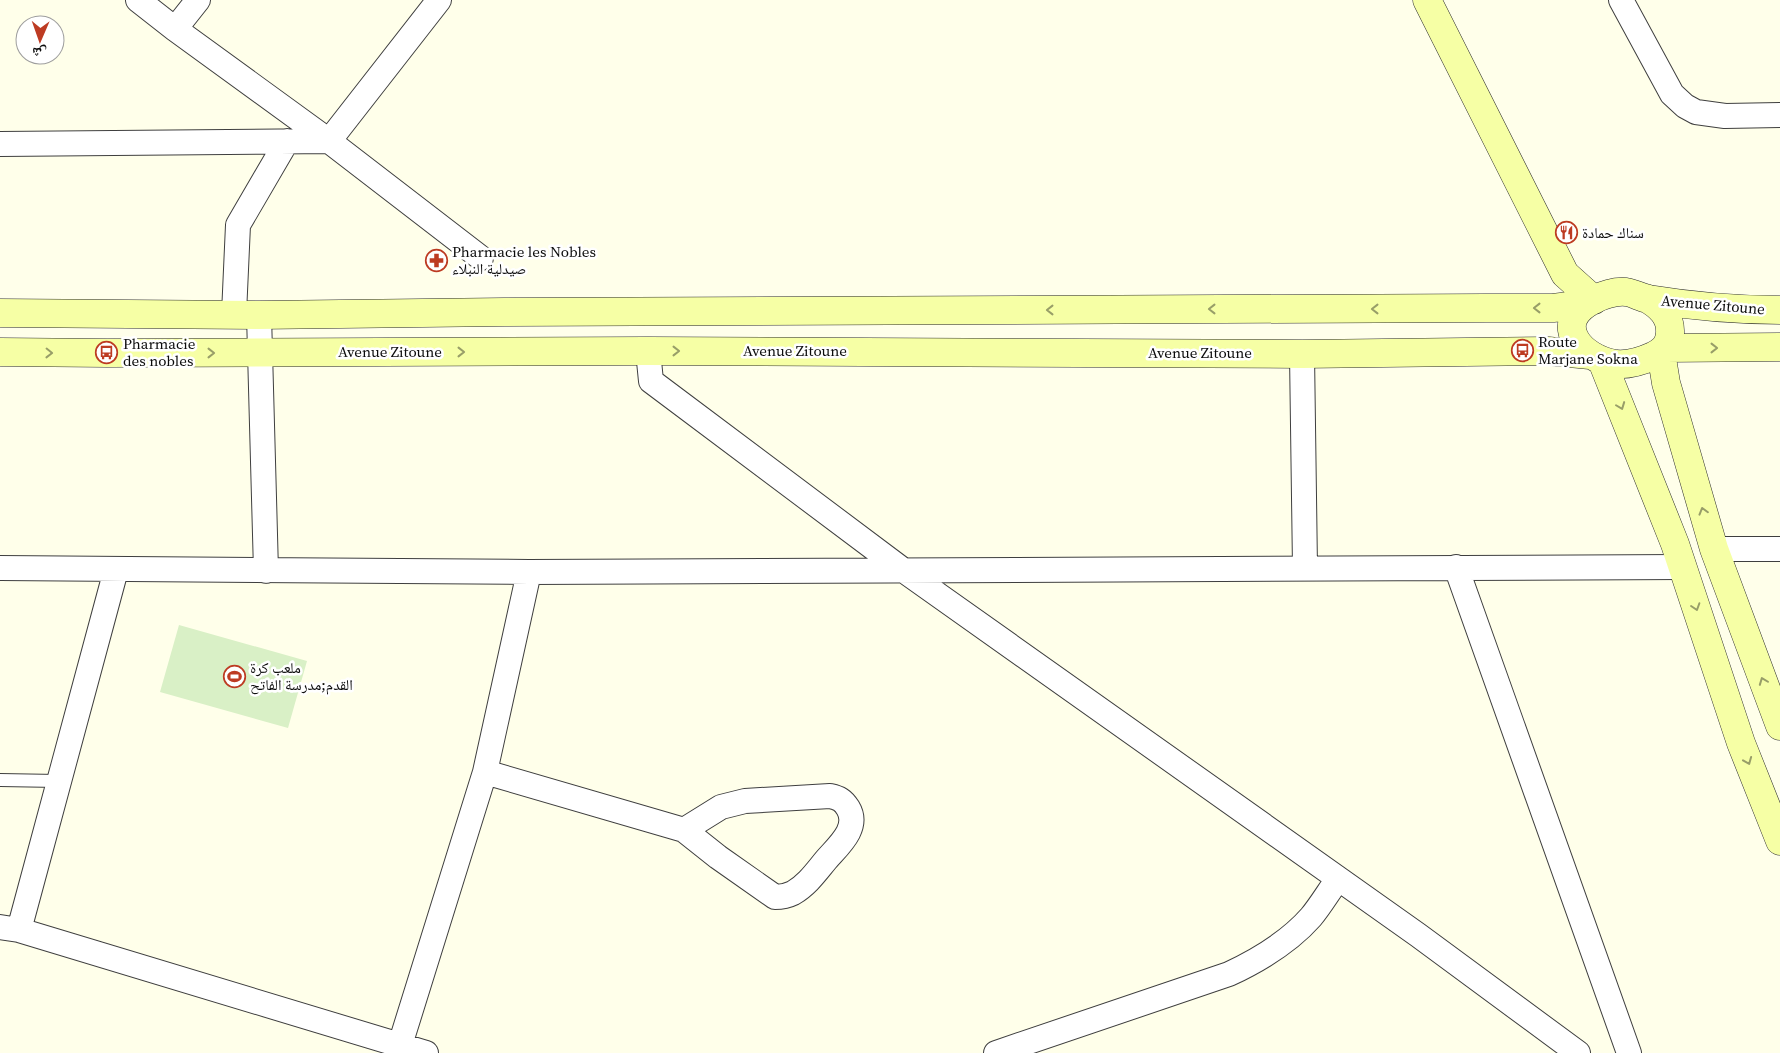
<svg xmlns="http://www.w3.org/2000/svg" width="1780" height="1053" viewBox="0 0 1780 1053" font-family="'Source Serif 4','Noto Naskh Arabic',serif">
	<rect width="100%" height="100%" fill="#ffffea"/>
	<path fill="#d9f0c6" d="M179,625l128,36 -19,67 -128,-36z"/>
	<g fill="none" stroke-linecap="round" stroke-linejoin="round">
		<defs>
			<path id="lane" d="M0,780l58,1"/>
			<path id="street" d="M138,0l37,29 154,112 152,117
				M1621,0l51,94 13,12 11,6 29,4 55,-1
				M175,29l23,-29
				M0,144l329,-3 110,-141
				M234,314l4,-89 49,-84
				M259,315l7,256
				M648,351l3,30 252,189 515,365 160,118
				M1302,354l3,214
				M1714,549h66
				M1456,567l173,486
				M0,568l529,4 1154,-5
				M485,772l199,58 34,27 57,40c7,0 12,-1 18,-4 14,-8 23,-21 33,-33 12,-14 34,-32 22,-52 -5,-8 -9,-10 -18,-12l-85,5 -24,6 -37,23
				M0,927l19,3 407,123
				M19,930l97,-360
				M400,1045l85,-273 44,-200
				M996,1053l233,-79c30,-14 60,-32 82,-57 10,-12 18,-26 27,-38"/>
			<path id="secondary" d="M1427,0l138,274 29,26
				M1646,298c14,8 25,18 24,35 -1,13 -7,18 -17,23 -11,5 -25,9 -37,8 -36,-5 -66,-42 -23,-64 10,-5 21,-9 33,-8 7,1 14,5 22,7 43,7 88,11 132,11
				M0,313l259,2 245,-3 982,-4h67l33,-4
				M1666,348l114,-1
				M0,352l107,1 541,-2 654,3 246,-3 42,4
				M1661,352l5,31 48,166 66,177
				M1602,361l73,183 66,199 39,98"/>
		</defs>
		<use href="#lane" stroke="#3f3f3f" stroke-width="14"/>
		<use href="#street" stroke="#3f3f3f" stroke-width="26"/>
		<use href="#secondary" stroke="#2e2e2e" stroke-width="29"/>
		<use href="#lane" stroke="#fff" stroke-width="12"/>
		<use href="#street" stroke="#fff" stroke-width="24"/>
		<use href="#secondary" stroke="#f6ffa5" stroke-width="28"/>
	</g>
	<defs><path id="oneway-chevron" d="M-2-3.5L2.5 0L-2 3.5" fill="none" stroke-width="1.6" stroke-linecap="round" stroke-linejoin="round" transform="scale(1.25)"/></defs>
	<g stroke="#989e68">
		<use href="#oneway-chevron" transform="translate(1537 308) rotate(180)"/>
		<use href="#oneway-chevron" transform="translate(1212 309) rotate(180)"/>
		<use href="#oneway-chevron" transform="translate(1375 309) rotate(180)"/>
		<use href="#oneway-chevron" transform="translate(1050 310) rotate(180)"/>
		<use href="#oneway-chevron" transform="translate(1714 348)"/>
		<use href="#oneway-chevron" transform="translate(676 351)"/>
		<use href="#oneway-chevron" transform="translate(461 352)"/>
		<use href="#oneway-chevron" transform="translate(49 353) rotate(1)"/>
		<use href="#oneway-chevron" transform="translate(211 353)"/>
		<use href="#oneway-chevron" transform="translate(1621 406) rotate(69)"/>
		<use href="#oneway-chevron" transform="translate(1703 511) rotate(-106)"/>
		<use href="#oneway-chevron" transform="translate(1696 607) rotate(72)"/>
		<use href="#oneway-chevron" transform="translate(1763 681) rotate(-111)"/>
		<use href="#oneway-chevron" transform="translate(1748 761) rotate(68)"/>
	</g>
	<defs>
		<symbol id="restaurant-ring" viewBox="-11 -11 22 22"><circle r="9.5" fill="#fff" stroke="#bd3b22" stroke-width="1.5"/><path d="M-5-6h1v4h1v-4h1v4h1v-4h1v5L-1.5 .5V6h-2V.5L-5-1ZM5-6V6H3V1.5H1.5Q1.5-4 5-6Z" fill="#bd3b22"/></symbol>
		<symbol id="pharmacy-ring" viewBox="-11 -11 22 22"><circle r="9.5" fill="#fff" stroke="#bd3b22" stroke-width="1.5"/><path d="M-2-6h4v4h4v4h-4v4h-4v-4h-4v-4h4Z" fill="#bd3b22"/></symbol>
		<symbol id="bus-ring" viewBox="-11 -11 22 22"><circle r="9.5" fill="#fff" stroke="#bd3b22" stroke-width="1.5"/><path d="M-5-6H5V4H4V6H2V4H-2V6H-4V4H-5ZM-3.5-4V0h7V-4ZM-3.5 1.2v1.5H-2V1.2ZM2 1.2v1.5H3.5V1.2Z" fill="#bd3b22"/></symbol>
		<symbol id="stadium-ring" viewBox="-11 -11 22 22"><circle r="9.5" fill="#fff" stroke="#bd3b22" stroke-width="1.5"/><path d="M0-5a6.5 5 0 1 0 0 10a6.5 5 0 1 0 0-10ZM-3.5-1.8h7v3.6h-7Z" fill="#bd3b22"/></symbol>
	</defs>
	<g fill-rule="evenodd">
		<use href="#restaurant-ring" x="1554" y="220" width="25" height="25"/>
		<use href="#pharmacy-ring" x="424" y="248" width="25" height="25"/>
		<use href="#bus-ring" x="1510" y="338" width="25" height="25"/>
		<use href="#bus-ring" x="94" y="340" width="25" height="25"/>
		<use href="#stadium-ring" x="222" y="664" width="25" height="25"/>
	</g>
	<g text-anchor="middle" stroke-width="5" stroke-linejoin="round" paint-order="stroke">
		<g font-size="15" fill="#0c0c0c" stroke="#fff" text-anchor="start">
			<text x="1582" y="238">سناك حمادة</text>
			<text x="452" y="257">Pharmacie les Nobles<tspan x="452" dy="17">صيدلية النبلاء</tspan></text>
			<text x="1538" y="347">Route<tspan x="1538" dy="17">Marjane Sokna</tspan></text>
			<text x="123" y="349">Pharmacie<tspan x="123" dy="17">des nobles</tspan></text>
			<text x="250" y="673">ملعب كرة<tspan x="250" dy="17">القدم;مدرسة الفاتح</tspan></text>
		</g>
		<g font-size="15" fill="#0c0c0c" stroke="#fff">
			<text transform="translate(1713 305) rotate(5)" y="5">Avenue Zitoune</text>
			<text x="795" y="356">Avenue Zitoune</text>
			<text x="390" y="357">Avenue Zitoune</text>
			<text x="1200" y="358">Avenue Zitoune</text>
		</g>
	</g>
	<g transform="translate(40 40) rotate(182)"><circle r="24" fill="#ffffff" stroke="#9e9e9e"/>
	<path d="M0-4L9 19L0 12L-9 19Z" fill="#bd3b22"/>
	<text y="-8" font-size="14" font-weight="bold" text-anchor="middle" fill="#0c0c0c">ش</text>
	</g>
</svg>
